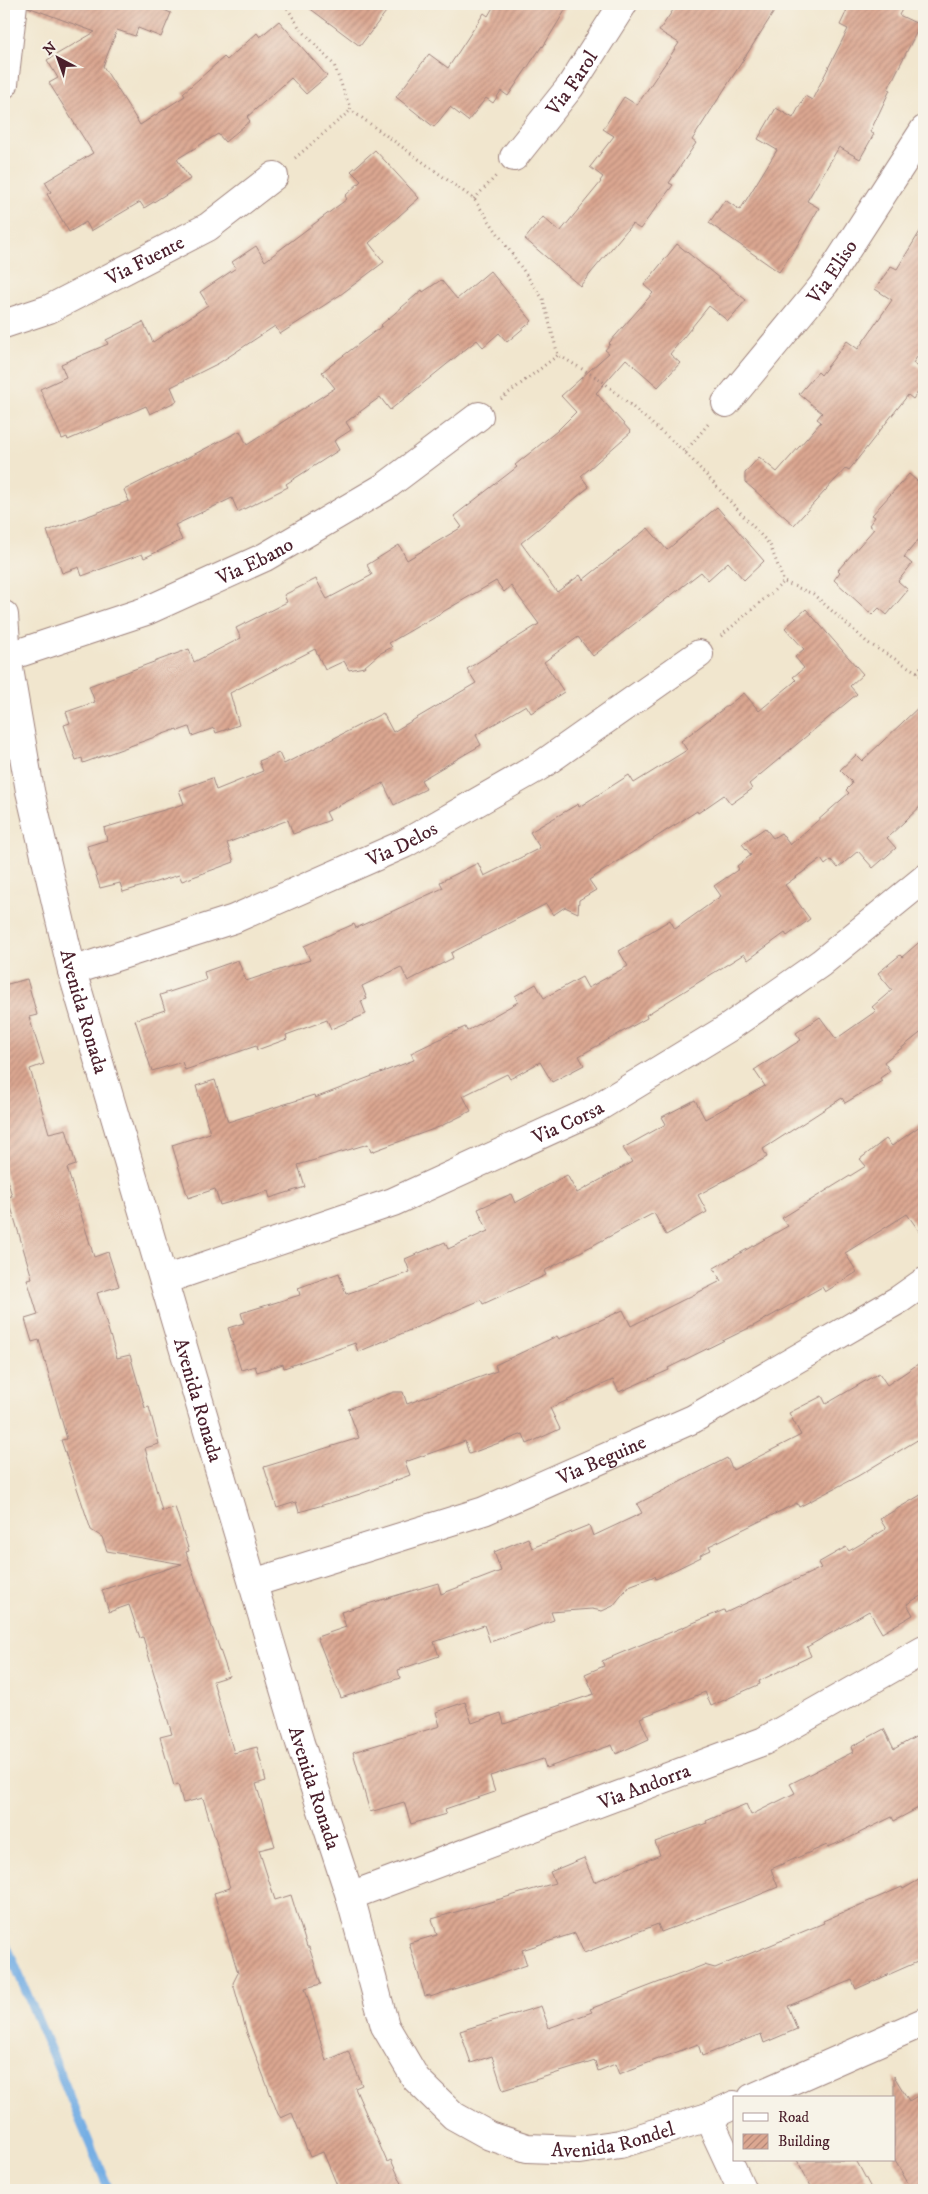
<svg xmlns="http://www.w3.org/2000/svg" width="928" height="2194" viewBox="0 0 928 2194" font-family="'IM FELL DW Pica',serif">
	<defs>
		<pattern id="building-hatch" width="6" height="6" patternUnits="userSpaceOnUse" patternTransform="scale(1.25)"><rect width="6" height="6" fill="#dba791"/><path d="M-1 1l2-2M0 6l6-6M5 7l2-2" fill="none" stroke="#b48777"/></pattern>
	</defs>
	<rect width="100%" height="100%" fill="#f7f3e8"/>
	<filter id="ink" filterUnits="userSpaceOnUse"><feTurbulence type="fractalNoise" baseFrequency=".02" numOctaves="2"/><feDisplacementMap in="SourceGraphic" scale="10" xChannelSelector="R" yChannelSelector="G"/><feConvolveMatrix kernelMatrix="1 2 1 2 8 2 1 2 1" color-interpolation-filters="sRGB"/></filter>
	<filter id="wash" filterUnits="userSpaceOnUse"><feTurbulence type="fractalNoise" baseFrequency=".0096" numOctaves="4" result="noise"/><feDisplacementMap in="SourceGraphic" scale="20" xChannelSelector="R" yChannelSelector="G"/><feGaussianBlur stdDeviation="1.12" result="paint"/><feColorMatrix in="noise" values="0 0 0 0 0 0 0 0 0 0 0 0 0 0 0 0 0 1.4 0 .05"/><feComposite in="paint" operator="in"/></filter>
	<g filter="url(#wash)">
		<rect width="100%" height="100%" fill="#f1e6ce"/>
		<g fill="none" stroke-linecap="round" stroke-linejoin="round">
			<path stroke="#74aee4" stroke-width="9" d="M4,1939l105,251"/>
		</g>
		<g id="blocks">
			<path fill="url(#building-hatch)" d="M28,4h138l-2,6 7,3 -10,24 -23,-9 -3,8 -18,-6 -14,36 37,59 45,-29 -2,-3 41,-36 3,3 30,-27 3,4 19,-16 48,55 -21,18 -15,-16 -44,39 3,4 -25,21 -7,-8 -41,25 13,20 -46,29 -4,-6 -49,29 -5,-9 -17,10 -22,-38 4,-2 -6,-10 48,-29 -44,-70 9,-5 -11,-18 48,-28 -67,-25z
				M304,4h88l-32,42z
				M495,4h74l-26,43 -1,-1 -34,50 -7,-5 -8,12 -7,-5 -18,23 -18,-14 -16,20 -38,-30 33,-43 19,14 36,-55 4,3z
				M677,4h102l-87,136 4,3 -27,40 4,2 -33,44 -8,-5 -52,62 -55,-47 18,-22 17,15 41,-50 -1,-1 3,-4 -13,-10 24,-31 -11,-7 21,-32 13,8 42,-62 -20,-12z
				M850,4h55l-6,11 21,10 -32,64 2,1 -20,42 4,2 -14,25 -21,-12 -32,54 12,7 -24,41 -16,23 -70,-49 16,-23 15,10 37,-60 -19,-11 18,-31 17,10 12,-22 7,4 36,-71 -8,-4z
				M375,150l44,48 -50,45 15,19 -44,33 -60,39 -5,-8 -56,37 -48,24 6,14 -27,13 -4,-8 -78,34 -1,-3 -5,2 -22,-50 26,-12 -5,-13 47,-20 -2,-4 37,-18 10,20 55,-37 -8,-13 36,-24 -4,-6 24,-16 9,15 82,-62 -2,-3 16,-15 -10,-10z
				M924,225v122l-11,16 11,8v13l-11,15 -5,-4 -59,75 -3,-2 -52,57 -49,-43v-9l14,-16 18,15 44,-50 -4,-3 5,-6 -23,-19 19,-22 3,3 26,-34 11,8 34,-49 -17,-11 16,-23 6,3z
				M677,244l69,56 -18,21 -19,-15 -39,48 10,9 -22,24 -32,-28 -30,34 35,39 -50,44 8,11 -68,56 36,49 23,-17 3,5 65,-52 19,22 50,-43 47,54 -20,19 -16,-18 -20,18 -7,-8 -108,84 -15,-19 -34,25 20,30 -33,21 -5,-8 -50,30 5,10 -60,35 5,9 -32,16 -11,-22 -57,29 4,8 -37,14 -5,-14 -61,23 7,19 -52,19 -3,-6 -56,17 -3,-9 -20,5 -13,-42 20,-6 -3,-12 80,-24 -5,-14 33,-12 4,12 47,-19 -4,-10 20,-8 5,11 99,-51 10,19 83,-49 -9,-14 72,-45 -28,-38 -7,6 -8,-11 -107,62 3,4 -13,7 -15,13 -15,3 -5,-9 -19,9 -10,-21 -85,44 9,32 -23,8 -2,-5 -22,8 -3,-9 -11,4 -1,-2 -94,34 -1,-5 -6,2 -12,-35 6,-2 -4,-11 29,-10 -6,-16 100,-37 5,13 47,-24 -5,-10 51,-26 -3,-7 32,-16 11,20 45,-24 -5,-10 32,-20 8,15 55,-33 -8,-11 63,-49 -2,-2 42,-34 19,-19 -15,-16 48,-43 -4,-3 5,-6 -1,-1 44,-50 -9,-8z
				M490,271l42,50 -25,21 -8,-9 -16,14 -6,-7 -87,70 -10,-13 -34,25 5,8 -17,11 5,9 -53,34 2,3 -50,25 -6,-14 -57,27 7,15 -38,18 -2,-4 -60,22 -3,-9 -17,6 -15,-42 82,-30 -5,-11 116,-59 7,14 88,-57 -13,-16 60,-46 -1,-1 41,-35 1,2 18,-12 16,19z
				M909,474l15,13v46l-20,24 8,7 -14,17 10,9 -21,25 -8,-7 -7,7 -38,-35 6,-8 -2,-2 36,-41 -5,-4 6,-8 -3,-2z
				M806,609l57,65 -13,12 7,8 -108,90 3,5 -21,15 -7,-9 -26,18 -1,-2 -108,69 7,10 -17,10 -1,13 -13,-6 -12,8 -7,-11 -95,49 2,5 -45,23 -7,-14 -39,19 5,13 -6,2 5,13 -35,15 -4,-9 -41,15 1,4 -30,11 -1,-4 -71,24 -3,-8 -30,9 -17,-51 30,-10 -5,-15 46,-15 -2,-8 34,-12 8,21 64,-21 -6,-14 50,-22 2,4 87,-40 -3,-6 38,-19 6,13 56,-28 -10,-16 48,-28 1,3 50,-32 5,8 53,-33 -6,-9 63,-48 15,18 34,-28 3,-3 -3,-3 11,-9 -9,-11 9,-8 -19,-21z
				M924,702v101l-37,35 9,10 -23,20 -15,-17 -20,17 -7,-8 -6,5 -4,-6 -36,26 25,34 -23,17 -2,-3 -37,27 -4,-6 -98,61 1,3 -68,38 5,9 -32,17 -12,-20 -30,17 -3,-5 -44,22 8,15 -32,16 -68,25 -3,-8 -70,21 7,22 -35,11 -2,-7 -48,14 -5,-16 -27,9 -16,-53 38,-12 -14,-47 19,-6 13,42 86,-27 1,3 99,-38 -3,-7 54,-26 2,4 51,-29 -3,-6 21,-12 8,14 38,-21 6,11 40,-22 -9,-15 51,-31 5,9 46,-33 -7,-10 25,-17 -2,-3 14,-11 -9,-11 23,-16 8,10 8,-5 9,12 59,-52 -3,-3 6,-6 -1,-3 -11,-11 16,-15 6,6z
				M924,938v92l-40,32 6,9 -10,7 2,3 -37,22 -3,-5 -79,51 4,8 -69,38 9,17 -41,23 -12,-22 -110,58 2,4 -63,29 -2,-4 -123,52 -3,-9 -71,25 -1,-4 -26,8 -2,-6 -14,4 -13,-42 16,-5 -3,-10 59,-18 -2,-7 41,-15 7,21 64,-22 -5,-13 40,-17 3,7 40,-18 -10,-22 33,-15 4,9 52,-28 10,18 55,-31 -9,-14 43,-24 -4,-7 33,-17 10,19 60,-33 -11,-16 47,-30 -5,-7 24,-16 16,22 40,-28 -4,-4 20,-17 -14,-17 22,-18 2,2z
				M27,979l10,36 -8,2 15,47 -14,5 19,64 17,-4 10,36 -9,3 27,89 14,-5 11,34 -22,7 20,65 13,-3 15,53 4,-1 10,37 -14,4 17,63 13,-4 14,44 -3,1 43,124 -16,5 21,72 23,-6 9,34 -10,3 19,62 -16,4 16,50 16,-5 16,52h2l12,37 -16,4 21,73 22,-10 14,34 -7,3 32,74 4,-2 14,30h-66l-16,-38 -13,5 -18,-44 -11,5 -3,-4 -31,-81 -14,-50 5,-10 -24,-80 16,-5 -27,-90 -20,5 -5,-19 -4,2 -14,-49 12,-3 -29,-97 -3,1 -11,-33 -20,7 -7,-22 80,-26 -75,-13 -5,-14 -11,-7 -30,-90 6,-1 -28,-99 -7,2 -7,-23 13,-4 -11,-36 5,-1 -24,-81 4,-1 -8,-27v-184z
				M924,1123v115l-17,-24 -62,39 12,19 -32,20 -3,-5 -67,38 -87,43 1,2 -50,22 -6,-12 -63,28 10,21 -33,15 -4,-10 -54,20 -4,-13 -60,21 5,13 -50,19 -61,18 -3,-10 -19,6 -13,-41 95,-29 -11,-29 46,-17h9l4,12 90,-33 -2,-6 62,-29 2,3 64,-29 8,16 90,-45 -7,-13 74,-42 -6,-8 84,-52 -6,-7 26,-20 6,7z
				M924,1360v76l-66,40 -59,31 -2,-4 -88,43 2,4 -11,5 1,2 -45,22 -1,-3 -26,10 -16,20 -11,5 -10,-2 -41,3 3,8 -64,22 -6,-17 -50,17 5,14 -41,14 2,8 -59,20 -24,-61 29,-10 -5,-15 97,-29 3,11 60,-23 -7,-19 34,-14 4,10 57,-23 4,11 49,-23 -5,-9 90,-46 6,12 68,-35 -12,-22 33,-17 4,8 53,-31 8,12z
				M924,1493v101l-17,10 6,11 -31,18 -13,-22 -62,36 4,9 -52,25 1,3 -49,22 -6,-14 -65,26 9,21 -33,15 -4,-9 -66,23 -3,-9 -53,17 5,16 -50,17 1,5 -35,10 -7,-22 -34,10 -17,-60 87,-26 -4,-14 29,-10 7,21 29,-10 3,11 90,-30 -9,-20 19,-8 -2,-5 122,-51 1,3 96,-45 -3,-5 28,-16 3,4 37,-22 -6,-10z
				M884,1729l10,20 30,-17v73l-30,16 -2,-4 -49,24 -15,6 -1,-2 -56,24 7,18 -24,10 -93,35 -3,-8 -74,29 -9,-20 -53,17 5,15 -97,32v-2l-5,1 -16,-53 28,-8 -5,-16 123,-36 -5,-11 34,-14 10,24 66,-27 -5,-13 52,-19 -1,-2 40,-17 5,11 44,-22 -5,-9 63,-32 -2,-5z
				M924,1877v82l-68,30 -4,-9 -64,26 9,23 -33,14 -3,-9 -59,22 -4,-12 -79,30 -4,-10 -17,7 -3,-10 -92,29 -11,-34 -21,7 -11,-32 81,-25 8,22 43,-16 -2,-3 114,-44 11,3 109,-45 -1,-2 79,-34 1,2z
				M894,2076l15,25 15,-9v98h-12l-18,-31z
				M797,2160h59l16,30h-59z"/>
		</g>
	</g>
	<g filter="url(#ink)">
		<use href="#blocks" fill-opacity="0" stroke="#9e827c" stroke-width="1"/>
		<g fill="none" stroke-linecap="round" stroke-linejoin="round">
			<defs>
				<g id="minor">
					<path d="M4,84l9,-80"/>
					<path id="s1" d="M514,157l56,-70 53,-83"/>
					<path id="s2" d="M4,324l45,-15 159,-82 66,-51"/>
					<path id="s3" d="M726,403l99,-120 99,-153"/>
					<path id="s4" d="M4,615l3,42 23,134 42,180 228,772 50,153 35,130 31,53 38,37 36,20 37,12 52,2 41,-6 88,-27 26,-12"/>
					<path id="s5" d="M7,657l139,-46 119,-54 121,-71 93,-70"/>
					<path id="s6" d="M72,971l162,-52 170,-75 136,-78 159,-112"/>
					<path id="s7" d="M164,1280l229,-78 199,-91 136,-83 93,-65 103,-84"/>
					<path id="s8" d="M253,1583l231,-72 209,-92 207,-120 24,-17"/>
					<path id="s9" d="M350,1896l414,-155 160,-91"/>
					<path d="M752,2098l172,-76"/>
					<path d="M708,2117l34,73"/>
				</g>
			</defs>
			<use href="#minor" stroke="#9e827c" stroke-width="30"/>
			<path stroke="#9e827c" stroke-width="3" stroke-dasharray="1 4" stroke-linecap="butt" d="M285,4l14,23 35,38 17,45 123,89 69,100 15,56 43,25 84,72 85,93 14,37 29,12 55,49 49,29 7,8
				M295,158l56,-48
				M474,199l22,-23
				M501,399l57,-44
				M685,452l24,-29
				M721,636l63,-54
				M917,672l7,-9"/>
			<use href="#minor" stroke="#fff" stroke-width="28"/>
		</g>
	</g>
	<g text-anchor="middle" stroke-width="4" stroke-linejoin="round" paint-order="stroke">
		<g font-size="20" fill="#4a1f2b" stroke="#f7f3e8">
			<text dy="7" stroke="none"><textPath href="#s1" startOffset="94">Via Farol</textPath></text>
			<text dy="7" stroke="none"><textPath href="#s2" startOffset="155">Via Fuente</textPath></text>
			<text dy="7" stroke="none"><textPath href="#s3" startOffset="169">Via Eliso</textPath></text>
			<text dy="7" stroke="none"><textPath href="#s5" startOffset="266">Via Ebano</textPath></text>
			<text dy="7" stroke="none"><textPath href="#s6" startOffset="354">Via Delos</textPath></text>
			<text dy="7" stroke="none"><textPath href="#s4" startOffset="405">Avenida Ronada</textPath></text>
			<text dy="7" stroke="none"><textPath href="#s7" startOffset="434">Via Corsa</textPath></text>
			<text dy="7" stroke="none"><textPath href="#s4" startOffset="810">Avenida Ronada</textPath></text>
			<text dy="7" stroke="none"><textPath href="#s8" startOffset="370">Via Beguine</textPath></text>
			<text dy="7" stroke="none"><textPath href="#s9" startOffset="314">Via Andorra</textPath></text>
			<text dy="7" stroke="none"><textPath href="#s4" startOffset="1215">Avenida Ronada</textPath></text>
			<text dy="7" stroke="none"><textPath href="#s4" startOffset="1745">Avenida Rondel</textPath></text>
		</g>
	</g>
	<rect width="928" height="2194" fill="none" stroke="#f7f3e8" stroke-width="20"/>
	<rect x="733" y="2096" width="162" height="65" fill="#f7f3e8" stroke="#b29e9c"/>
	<rect x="743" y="2113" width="25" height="8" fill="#ffffff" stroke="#b29e9c"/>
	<text x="778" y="2122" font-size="15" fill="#4a1f2b">Road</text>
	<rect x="743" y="2134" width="25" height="15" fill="url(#building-hatch)" stroke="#b29e9c"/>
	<text x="778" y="2146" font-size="15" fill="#4a1f2b">Building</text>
	<g transform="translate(58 58) rotate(319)" stroke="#f7f3e8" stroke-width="4" paint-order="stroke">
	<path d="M0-4L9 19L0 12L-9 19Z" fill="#4a1f2b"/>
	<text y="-8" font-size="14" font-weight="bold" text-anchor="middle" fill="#4a1f2b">N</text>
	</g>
</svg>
